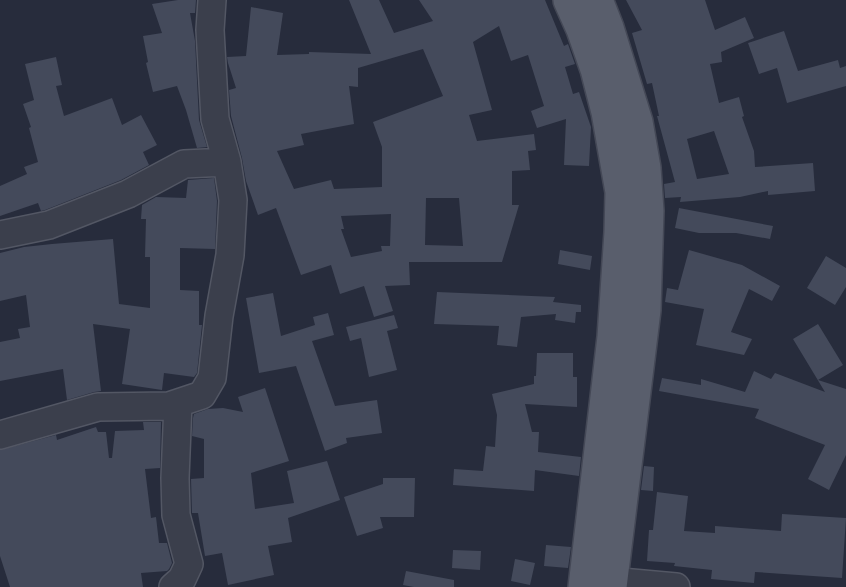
<svg xmlns="http://www.w3.org/2000/svg" width="846" height="587" viewBox="0 0 846 587" font-family="'DM Sans',sans-serif">
	<rect width="100%" height="100%" fill="#272c3c"/>
	<path fill="#444a5b" fill-rule="evenodd" d="M178,0h18l-1,13h-5l5,28 4,79 8,27 -10,1 -11,-38 -9,-24 -24,6 -7,-29 2,-1 -5,-26 19,-3 -10,-29z
		M349,0h30l15,33 39,-12 -14,-21h126l19,46 4,-2 7,20 -10,3 8,27 6,-2 12,35 -2,39 -25,-1 2,-46 -29,9 -6,-17 13,-5 -16,-51 -17,6 -12,-35 -26,16 19,68 -23,5 8,26 57,-7 2,16 -8,1 2,19 -18,1v34h7l-17,57h-93l1,23 -25,1 8,25 -19,6 -10,-31 -24,8 -9,-29 -30,10 -25,-67 -18,7 -12,-34 -4,-23 -11,-42 -2,-26 7,-2 -8,-25 -1,-6 19,-1 5,-49 32,6 -6,42 32,-1v-2l62,2zM423,49l20,47 -70,26 9,25v40l-48,2 -3,-9 -37,9 -17,-38 27,-6 -3,-11 53,-10 -5,-38 9,1v-19zM426,198h33l4,48 -38,-1zM391,214l-1,32h-9l1,5 -31,6 -10,-28h3l-3,-13z
		M626,0h79l10,30 30,-13 9,21 -33,14 1,10 -12,2 9,39 20,-6 5,19 -2,1 12,34 1,16 58,-4 2,28 -47,4v-4l-28,6 -60,5 1,-5 -16,1 -1,-14 11,-2 -18,-66h2l-7,-33 -5,1 -15,-51 10,-3zM714,131l15,43 -32,5 -10,-40z
		M784,31l14,40 40,-11 2,8 6,-2v20l-59,17 -10,-35 -18,6 -11,-31z
		M56,57l6,28 -6,1 8,30 48,-18 10,27 19,-10 16,30 -14,7 6,13 -28,15 -76,30 -4,1 -3,-8 -38,13v-30l27,-12 -3,-7 14,-5 -9,-34 2,-1 -8,-23 11,-4 -9,-36z
		M214,178l3,23 -2,48 -35,-1v42l19,1v34h3l-5,48 -3,4 -30,-4 -2,17 -40,-6 8,-55 -37,-5 8,67 -7,1 -27,8 -4,-31 -63,12v-39l20,-4 -2,-9 12,-2 -4,-32 -26,6v-48l24,-6 28,-3 61,-5 6,65 31,4v-51h-5l1,-38h-5l1,-14 14,-8 30,1 2,-18z
		M679,208l94,18 -3,13 -34,-6h-37l-24,-5z
		M560,250l32,6 -2,14 -32,-6z
		M689,250l53,15 38,21 -8,15 -23,-12 -18,43 21,7 -8,16 -48,-10 8,-36 -39,-7 2,-14 11,2z
		M826,256l20,12v19l-11,18 -28,-17z
		M437,292l118,5 -2,5 28,3v7h-5l-1,11 -20,-3 1,-6 -35,3 -4,30 -20,-2 2,-19 -65,-2z
		M273,293l8,43 34,-11 -2,-8 15,-4 6,22 -22,6 23,65 42,-6 5,33 -36,5 1,5 -22,8 -29,-85 -37,7 -13,-75z
		M394,315l4,13 -11,3 10,39 -28,7 -8,-39 -11,3 -4,-14z
		M818,324l25,41 -25,15 28,9v66l-17,35 -21,-11 17,-34 -70,-27 4,-9 -100,-18 3,-13 39,7v-6l44,13 9,-21 17,8 4,-6 50,19 -32,-53z
		M537,353h36v24h4v30l-52,-3 7,28h7l-1,20 43,5 -2,19 -44,-6 -1,21 -81,-6 1,-16 29,2 3,-25 9,1 2,-32 -5,-21 42,-10v-8h2z
		M265,388l24,73 -38,12 4,36 39,-6 -7,-32 40,-10 13,39 -52,18 4,24 -24,4 6,29 -46,10 -6,-32 -17,3 -7,-43h-6l-1,-34 13,-1v-39l-12,-3 1,-18 1,-4 14,-5 15,-1 20,4 -5,-15z
		M143,422h18l-1,46 -15,1 6,49 5,-1 3,26h8l5,20 -3,6 -2,2 -26,2 2,14h-133l-10,-31v-106l56,-15 1,5 39,-13 2,5h8l3,26h3l3,-27 29,-1z
		M644,466l10,1 -1,24 -12,-1z
		M383,478h32l-1,39h-34l3,11 -26,8 -13,-39 39,-13z
		M657,492l31,4 -4,35 31,2v-7l66,5 1,-17 64,4 -4,60 -87,-6 -1,11 -43,-4 1,-9 -38,-4 1,-3 -28,-2 2,-31h4z
		M546,545l25,2 -3,21 -24,-2z
		M453,550l28,1 -1,19 -28,-2z
		M515,559l20,4 -5,22 -19,-4z
		M406,571l48,9v7h-40l-11,-2z"/>
	<g fill="none" stroke-linecap="round" stroke-linejoin="round">
		<defs>
			<path id="minor" d="M0,235l49,-10 79,-31 56,-30 43,-2
				M0,435l98,-28 71,-1 33,-11 10,-17 7,-62 11,-61 3,-55 -6,-38 -12,-43 -5,-89 2,-30
				M610,581l66,6
				M173,587l9,-8 7,-15 -13,-49 -1,-37 3,-75"/>
			<path id="major" d="M570,0l13,29 14,40 11,43 14,80 -1,40 -7,105 -29,250
				M596,0l11,28 29,94 8,46 3,43 -3,99 -34,277"/>
		</defs>
		<use href="#minor" stroke="#535764" stroke-width="30"/>
		<use href="#major" stroke="#444856" stroke-width="36"/>
		<use href="#minor" stroke="#3b3f4c" stroke-width="27"/>
		<use href="#major" stroke="#595e6c" stroke-width="33"/>
	</g>
</svg>
